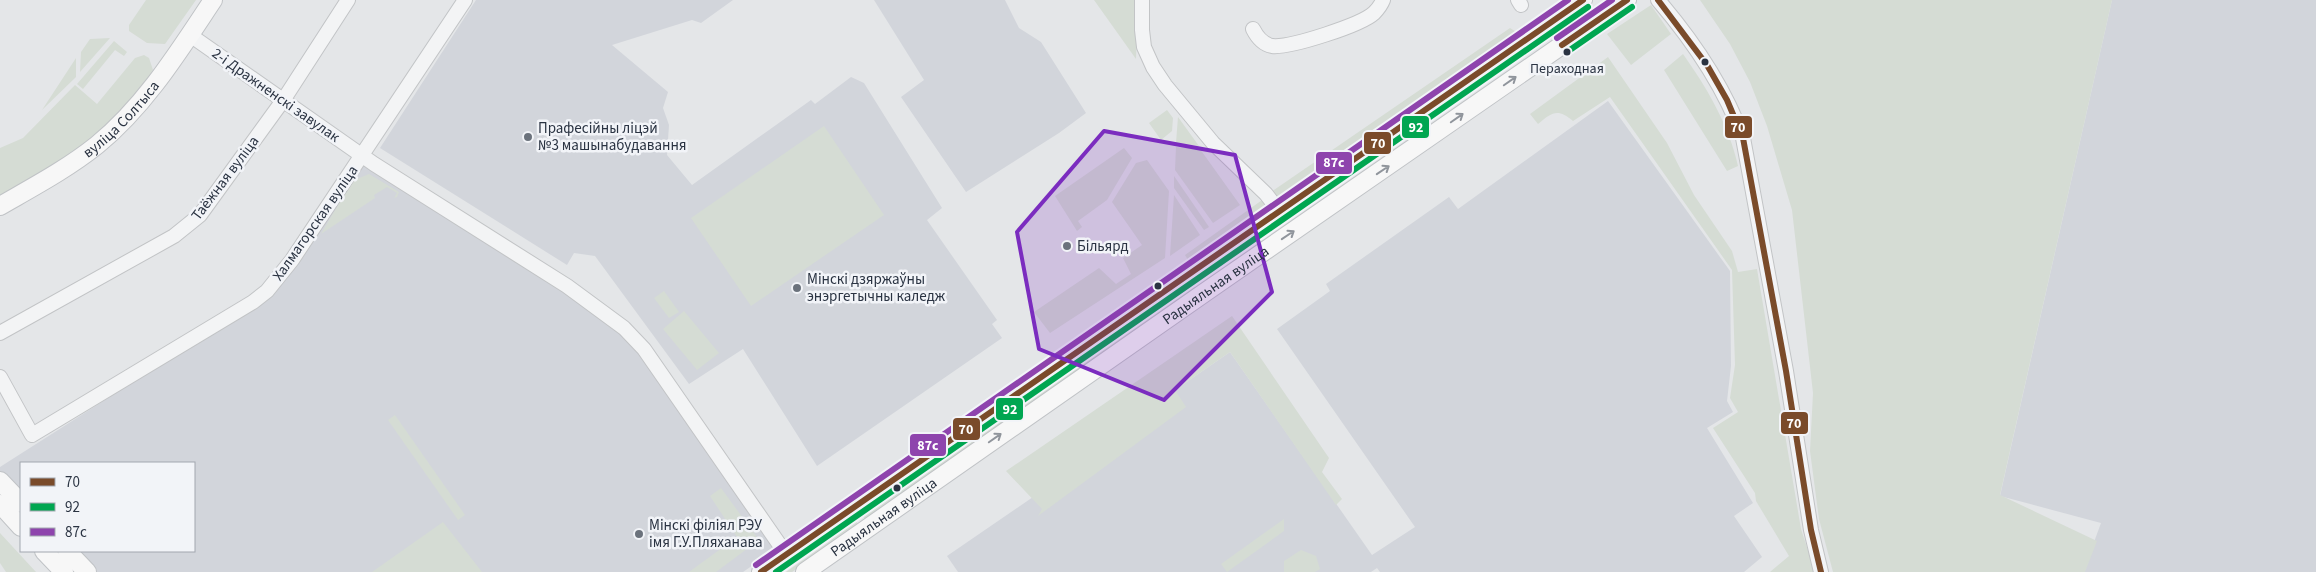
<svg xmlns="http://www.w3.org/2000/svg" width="2316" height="572" viewBox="0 0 2316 572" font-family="'Source Sans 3',sans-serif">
	<rect width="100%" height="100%" fill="#e4e6e8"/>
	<path fill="#d2d5db" d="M476,0h257l-32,23 -9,-3 -80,25 56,47 -5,16 6,17 -2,30 25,30 119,-85 4,4 36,-27 13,6 78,125 -15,12 70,100 -5,4 10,14 -185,128 -74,-117 -54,35 -94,-128 -21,-3 -7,12 -187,-117z
		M874,0h131l14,28 22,14 45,71 -27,20 -93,59 -65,-95 23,-17z
		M2112,0h204v572h-233l18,-49 -101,-27z
		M1608,101l122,170 1,95 -4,35 6,11 -26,16 46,75 -19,13 28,41 -18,15h-364l-3,-4 -6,4h-413l-11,-16 86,-59 142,-107 55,-38 142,203 43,-28 -138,-198 53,-38 -4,-7 123,-87 9,12z
		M369,152l267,188 143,207 -36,25h-647l-21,-21h119v-88h-173v32l-21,-22v-6l246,-157z"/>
	<path fill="#d5dcd4" d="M146,0h50l-31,44 -18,-1 -18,-12v-6z
		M1094,0h44l-2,59z
		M1700,0h412l-112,495 97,46 -12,31h-252l-14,-53 -9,-68 3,-58 -21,-183 -25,-84 -17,-44 -20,-38z
		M1651,5l20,29 -40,31 -24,-31z
		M1510,28l8,5 -21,18 -217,151 -9,-10z
		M110,38l-30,34 1,-20 9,-13z
		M114,41l13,11 -3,4 -9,-6 -32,39 -6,-5z
		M1683,54c24,34 46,71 55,112l-11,5 -63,-101z
		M144,55l5,3 4,12c-29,59 -100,96 -153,128v-50l23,-10 52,-53 22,19 38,-46z
		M1608,57l59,86 27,52 38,56 6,21 19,-3 44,260 14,43h-45l19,-16 -33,-55 -1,-8 -42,-65 25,-16 -8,-14 5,-33 -3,-95 -122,-173 -37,24c-15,-13 -21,-9 -35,3l-8,-10z
		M76,58v19l-34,33z
		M1167,110l6,8 -1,13 -11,9 -12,-17z
		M1178,117l21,29 -23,-3z
		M824,126l60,89 -133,91 -60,-88z
		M1176,147l24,2 40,56 -27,18 -38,-53z
		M1124,148l8,10 -25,42 -29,21 4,6 -5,4 -22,-35z
		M1147,160l22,31 -4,67 -115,75 -16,-21 65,-44 17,16 15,-10 -8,-16 19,-13 -30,-43 24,-39z
		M369,174l30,18 -2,5 -3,1 3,-5 -10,-6 -13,8 1,3 -54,36 31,-53z
		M1174,176l35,51 -5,3 -30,-42z
		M1174,195l26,40 -30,21z
		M1265,198l5,9 -4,6 -75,52 -6,-10z
		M1193,283l5,8 -332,230 -5,-8z
		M664,291l15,21 -10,6 -15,-20z
		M684,311l35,42 -22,17 -34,-41z
		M1232,316l97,142 -7,14 20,27 -6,6 -106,-153 -55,38 11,17 -148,109 4,-7 -36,-38z
		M395,415l70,100 -7,5 -70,-100z
		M721,488l38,52 -43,32h-27l48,-35 -27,-41z
		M854,518l5,8 -67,46h-6l44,-31 12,-14z
		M1284,519v12l-57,41 -6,-8z
		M443,522l39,50h-110z
		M0,533l36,39h-30l-6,-9z
		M1301,550l15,6 4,13 -5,3h-31v-11z"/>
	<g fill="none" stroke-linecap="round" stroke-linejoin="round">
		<defs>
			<path id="minor" d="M1142,0v30l2,17 9,20 12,18 48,58 53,51 13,17
				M1518,0l3,5
				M1658,0c36,42 66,86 85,138l43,233 25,159 10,42
				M1253,29c4,8 9,15 19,17 18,2 89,-21 102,-33 4,-4 7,-8 9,-13
				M190,35l184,129 193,122 57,42 20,21 142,205
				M0,333l174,-97 26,-21 84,-116 64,-99
				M0,377l32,58 221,-133 14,-11 25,-31 173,-260"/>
			<g id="major">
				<path id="s1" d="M0,206c33,-19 67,-37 97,-61 48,-39 82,-94 116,-145"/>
				<path d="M0,481l21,22"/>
				<path d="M0,504l21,23"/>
				<path d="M44,551l20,21"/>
				<path d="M67,551l20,21"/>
				<path d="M761,572l822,-572"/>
				<path id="s2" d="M805,572l399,-279 423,-293"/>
			</g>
		</defs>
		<use href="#minor" stroke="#c2c4c6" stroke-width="16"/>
		<use href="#major" stroke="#c0c3c6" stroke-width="20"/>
		<use href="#minor" stroke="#f3f4f5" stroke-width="14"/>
		<use href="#major" stroke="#f7f7f7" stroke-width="18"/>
		<defs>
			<path id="bus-1" d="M1658,0l49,65 20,35 16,38 43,233 25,159 10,42
				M1562,45l65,-45
				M761,572l822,-572"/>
			<path id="bus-2" d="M1567,52l65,-45
				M776,572l812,-565"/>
			<path id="bus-3" d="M1557,38l55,-38
				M756,565l812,-565"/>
		</defs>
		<use href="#bus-1" stroke="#f2f4f8" stroke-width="10"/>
		<use href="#bus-2" stroke="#f2f4f8" stroke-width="10"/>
		<use href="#bus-3" stroke="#f2f4f8" stroke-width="10"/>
		<use href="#bus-1" stroke="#7a4b2a" stroke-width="6"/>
		<use href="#bus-2" stroke="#00a651" stroke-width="6"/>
		<use href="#bus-3" stroke="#8e44ad" stroke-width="6"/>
	</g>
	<defs><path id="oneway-shaft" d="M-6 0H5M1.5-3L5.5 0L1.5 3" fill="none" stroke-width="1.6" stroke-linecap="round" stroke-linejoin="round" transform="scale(1.25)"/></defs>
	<g stroke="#90959c">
		<use href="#oneway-shaft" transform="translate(1510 81) rotate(-35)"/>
		<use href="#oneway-shaft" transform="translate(1457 118) rotate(-35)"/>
		<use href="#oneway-shaft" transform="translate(1383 170) rotate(-34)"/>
		<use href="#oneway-shaft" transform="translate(1288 235) rotate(-34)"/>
		<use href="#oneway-shaft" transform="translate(995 438) rotate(-35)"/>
	</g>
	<path fill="#7b2cbf" fill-opacity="0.2" stroke="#7b2cbf" stroke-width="4" stroke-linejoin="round" d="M1104,131l131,24 37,137 -108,108 -125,-51 -22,-117z"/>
	<g fill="#2a3342" stroke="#f2f4f8" stroke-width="2">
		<circle cx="1567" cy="52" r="4.5"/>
		<circle cx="1705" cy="62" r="4.5"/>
		<circle cx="1158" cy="286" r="4.5"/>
		<circle cx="897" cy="488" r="4.5"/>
	</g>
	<g fill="#6b727c" stroke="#f2f4f8" stroke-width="2">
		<circle cx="528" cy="137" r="5"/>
		<circle cx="1067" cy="246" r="5"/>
		<circle cx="797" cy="288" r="5"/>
		<circle cx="639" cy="534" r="5"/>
	</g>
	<g text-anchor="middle" stroke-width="5" stroke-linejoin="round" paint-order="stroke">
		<g font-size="14" fill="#2a3342" stroke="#f2f4f8">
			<text x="1567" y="73">Пераходная</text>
		</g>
		<g font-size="15" fill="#2a3342" stroke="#f2f4f8">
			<text transform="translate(276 95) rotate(35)" y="5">2-і Дражненскі завулак</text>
			<text dy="5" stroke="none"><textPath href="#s1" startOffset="150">вуліца Солтыса</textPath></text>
			<text transform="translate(225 178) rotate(-53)" y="5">Таёжная вуліца</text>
			<text transform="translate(315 223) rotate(-55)" y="5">Халмагорская вуліца</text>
			<text dy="5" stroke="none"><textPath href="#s2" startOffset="501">Радыяльная вуліца</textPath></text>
			<text dy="5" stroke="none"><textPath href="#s2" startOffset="96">Радыяльная вуліца</textPath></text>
		</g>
		<g font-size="15" fill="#2a3342" stroke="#f2f4f8" text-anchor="start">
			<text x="538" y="133">Прафесійны ліцэй<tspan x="538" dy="17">№3 машынабудавання</tspan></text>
			<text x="1077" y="251">Більярд</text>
			<text x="807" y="284">Мінскі дзяржаўны<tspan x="807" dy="17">энэргетычны каледж</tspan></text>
			<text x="649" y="530">Мінскі філіял РЭУ<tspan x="649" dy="17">імя Г.У.Пляханава</tspan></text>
		</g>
	</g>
	<g stroke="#f2f4f8" stroke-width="2">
		<rect x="1401" y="115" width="29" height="24" rx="5" fill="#00a651"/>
		<rect x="1724" y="115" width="29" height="24" rx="5" fill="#7a4b2a"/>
		<rect x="1363" y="131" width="29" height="24" rx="5" fill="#7a4b2a"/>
		<rect x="1315" y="151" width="38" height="24" rx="5" fill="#8e44ad"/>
		<rect x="995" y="397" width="29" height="24" rx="5" fill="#00a651"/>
		<rect x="1780" y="411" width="29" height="24" rx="5" fill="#7a4b2a"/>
		<rect x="952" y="417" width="29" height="24" rx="5" fill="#7a4b2a"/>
		<rect x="909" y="433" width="38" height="24" rx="5" fill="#8e44ad"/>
	</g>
	<g font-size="14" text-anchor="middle" font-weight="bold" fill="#fff">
		<text x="1416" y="132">92</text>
		<text x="1738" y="132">70</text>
		<text x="1378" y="148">70</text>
		<text x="1334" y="167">87с</text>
		<text x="1010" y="414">92</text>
		<text x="1794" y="428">70</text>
		<text x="966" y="434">70</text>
		<text x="928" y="450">87с</text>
	</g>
	<rect x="20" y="462" width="175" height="90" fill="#f2f4f8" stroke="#a2a7af"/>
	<rect x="30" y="478" width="25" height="8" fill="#7a4b2a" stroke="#a2a7af"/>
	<text x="65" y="487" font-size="15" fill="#2a3342">70</text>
	<rect x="30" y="503" width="25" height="8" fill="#00a651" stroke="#a2a7af"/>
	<text x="65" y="512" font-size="15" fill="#2a3342">92</text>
	<rect x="30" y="528" width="25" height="8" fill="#8e44ad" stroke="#a2a7af"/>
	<text x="65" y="537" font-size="15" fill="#2a3342">87с</text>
</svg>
